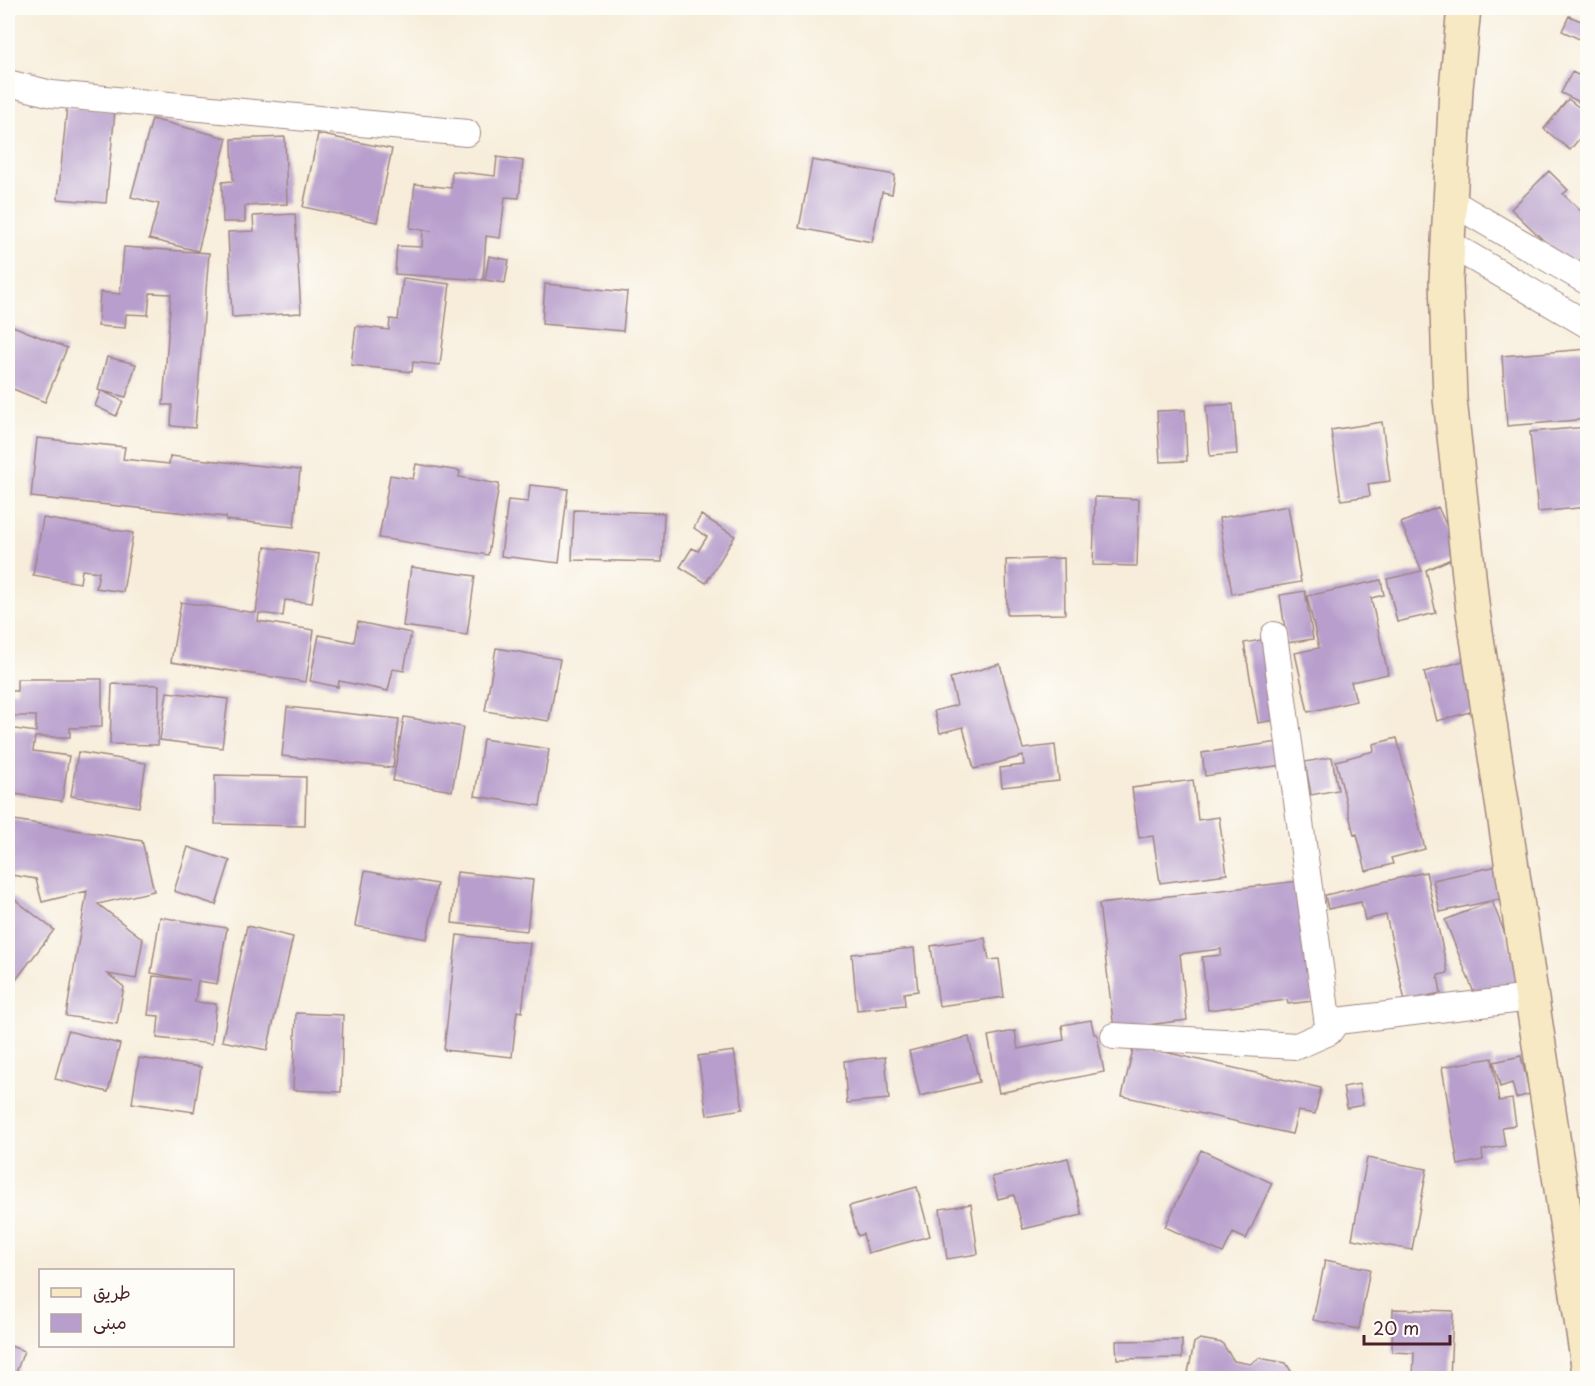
<svg xmlns="http://www.w3.org/2000/svg" width="1595" height="1386" viewBox="0 0 1595 1386" font-family="'Playpen Sans','Playpen Sans Arabic',sans-serif">
	<rect width="100%" height="100%" fill="#fdfcf7"/>
	<filter id="ink" filterUnits="userSpaceOnUse"><feTurbulence type="fractalNoise" baseFrequency=".0167" numOctaves="2"/><feDisplacementMap in="SourceGraphic" scale="12" xChannelSelector="R" yChannelSelector="G"/><feConvolveMatrix kernelMatrix="1 2 1 2 8 2 1 2 1" color-interpolation-filters="sRGB"/></filter>
	<filter id="wash" filterUnits="userSpaceOnUse"><feTurbulence type="fractalNoise" baseFrequency=".008" numOctaves="4" result="noise"/><feDisplacementMap in="SourceGraphic" scale="24" xChannelSelector="R" yChannelSelector="G"/><feGaussianBlur stdDeviation="1.35" result="paint"/><feColorMatrix in="noise" values="0 0 0 0 0 0 0 0 0 0 0 0 0 0 0 0 0 1.4 0 .05"/><feComposite in="paint" operator="in"/></filter>
	<g filter="url(#wash)">
		<rect width="100%" height="100%" fill="#f7edda"/>
		<g id="blocks">
			<path fill="#b79ecc" d="M1569,16l19,8v19l-26,-12z
				M1572,72l16,8v26l-27,-13z
				M1568,99l20,15v14l-18,22 -26,-21z
				M67,106l48,5 -9,92 -48,-4z
				M152,119l75,19 -29,113 -49,-12 10,-35 -28,-7z
				M318,134l74,15 -15,73 -74,-15z
				M285,137l2,67 -42,2v16h-22l-1,-40 11,-1 -1,-42z
				M497,157l26,4 -4,37 -14,-1 -5,41 -14,-2 -3,44 -88,-6 2,-28 25,1 1,-17 9,1 -22,-3 5,-44 36,4 1,-17 43,5z
				M812,160l83,15 -3,19 -10,-2 -10,50 -73,-14z
				M1549,171l19,19 -5,4 25,24v34l-16,16 -61,-59z
				M295,214l6,99 -69,4 -4,-85 26,-1 -1,-15z
				M124,247l85,6 -14,175 -24,-2 1,-21h-9l8,-111 -21,-1 -2,22 -22,-1 -1,14 -27,-2 2,-34 20,2z
				M489,256l20,4 -4,23 -20,-3z
				M403,278l47,6 -10,81 -27,-3 -1,10 -61,-7 5,-39 33,4 1,-11 8,1z
				M545,284l82,8 -4,39 -81,-7z
				M8,324l59,24 -22,54 -37,-15z
				M1588,349v70l-81,7 -5,-70z
				M107,357l29,7 -10,33 -24,-6 21,10 -7,15 -21,-10 6,-15 -3,-1z
				M1233,404l4,50 -27,2 -4,-50z
				M1185,410l2,51 -27,1 -3,-51z
				M1382,422l8,59 -22,3 2,12 -29,4 -10,-70z
				M1586,427l2,80 -50,5 -8,-80z
				M37,438l88,9 -2,12 46,5 1,-8 130,14 -6,57 -68,-7v-3l-195,-20z
				M416,464l44,7 -1,6 40,7 -11,71 -109,-17 11,-63 23,4z
				M530,485l38,4 -9,74 -58,-7 7,-56 20,2z
				M1095,497l44,2 -2,67 -44,-1z
				M1288,506l13,76 -69,12 -13,-76z
				M1438,507l22,48 -34,15 10,43 -39,9 -10,-43 35,-8 -21,-48z
				M574,510l90,3 -2,49 -90,-2z
				M701,515l34,21 -29,47 -26,-16 12,-19 6,3 9,-14 -13,-9z
				M43,518l90,15 -10,59 -27,-4 3,-16 -17,-2 -2,13 -47,-8z
				M265,547l54,7 -7,49 -27,-3 -2,16 -24,-3 -1,8 56,9 -8,52 -135,-20 10,-60 75,11z
				M1064,558l1,56 -58,1 -1,-55z
				M411,567l64,9 -8,59 -64,-9z
				M1381,580l3,15 -13,3 17,76 -37,8 5,19 -48,11 -13,-59 24,-5 -12,-52z
				M1305,591l8,48 -26,4 -7,-48z
				M358,622l53,11 -7,38 -11,-2 -5,22 -49,-10 -1,6 -28,-6 9,-46 35,7z
				M1266,639l14,80 -22,4 -14,-80z
				M496,648l64,11 -11,62 -64,-10z
				M1470,659l14,49 -47,13 -13,-49z
				M1000,664l23,85 32,-4 4,36 -57,6 -2,-19 24,-3 -1,-9 -49,13 -11,-42 -23,6 -6,-22 23,-6 -7,-27z
				M17,679h85v48l-32,1v9h-35l-2,14 36,5 -7,45 -54,-8v-65l28,4v-16h-28v-25h9z
				M112,684l47,1 -1,60 -48,-1z
				M167,692l61,7 -6,49 -62,-8z
				M287,707l112,12 -6,49 -111,-12z
				M404,717l59,10 -11,64 -59,-10z
				M1397,738l28,111 -34,9 2,6 -27,7 -9,-37 -3,1 -18,-74 38,-10 -1,-7z
				M483,739l66,10 -9,57 -65,-10z
				M1279,742l4,23 -78,11 -3,-23z
				M78,752l68,11 -7,44 -68,-11z
				M1332,757l6,33 -27,5 -6,-33z
				M215,775l91,2 -1,49 -90,-2z
				M1193,780l5,40 21,-3 8,57 -67,9 -7,-47 -14,2 -7,-50z
				M8,819l134,22 12,50 -56,13 45,35 -7,40 -28,-5 16,13 -7,37 -51,-8 21,-125 -45,11 -6,-23 -24,-4 -3,20 45,35 -46,60z
				M188,847l42,14 -14,44 -42,-14z
				M1502,865l7,32 -69,15 -7,-32z
				M365,871l72,13 -10,55 -72,-13z
				M457,872l76,8 -6,51 -75,-8z
				M1426,872l22,101 -10,2 3,18 -36,8 -19,-86 -21,5 -4,-18 -33,7 -3,-14z
				M1300,881l13,120 -25,3 -1,-4 -79,10 -6,-53 19,-2v-6l-41,5 7,66 -73,9 -15,-125z
				M1492,901l33,84 -47,18 -33,-83z
				M160,917l67,11 -10,56 -19,-3 -3,21 21,2 -4,40 -55,-6 2,-22 -11,-1 5,-39 37,4 -39,-7z
				M247,926l46,11 -26,113 -45,-9z
				M457,935l73,8 -8,69 -5,-1 -5,46 -68,-7z
				M985,938l4,22 10,-1 5,38 -65,9 -8,-60z
				M914,948l4,43 -14,2 1,12 -48,5 -5,-56z
				M296,1013l47,2 -2,77 -48,-2z
				M1091,1020l3,14h3l7,38 -105,21 -11,-57 27,-5 3,18 46,-9 -2,-15z
				M68,1031l52,13 -12,48 -53,-13z
				M969,1037l10,45 -59,14 -11,-45z
				M1134,1045l187,43 -6,26 -17,-3 -6,23 -170,-38z
				M734,1051l9,58 -36,6 -9,-59z
				M1521,1056l9,38 -14,4 -4,-15 -12,4 -6,-25z
				M885,1057l4,42 -42,4 -3,-42z
				M139,1058l62,9 -7,45 -62,-9z
				M1492,1058l7,43 13,-2 4,26 -14,2 3,19 -23,4 1,10 -25,5 -16,-98z
				M1359,1084l4,21 -16,3 -4,-21z
				M1201,1150l71,33 -26,56 -13,-6 -10,20 -58,-26z
				M1068,1158l14,57 -59,14 -9,-34 -16,4 -6,-22z
				M1367,1158l60,11 -15,81 -60,-11z
				M917,1187l13,49 -62,17 -5,-19 -5,2 -9,-30z
				M971,1204l7,50 -31,5 -7,-50z
				M1325,1260l45,9 -11,60 -46,-9z
				M1393,1309l60,2 -3,67h-37l1,-25 -22,-1z
				M1200,1339l22,4 12,18 16,3 9,-6 27,5 8,13 6,2h-113l7,-35z
				M1182,1340v18l-65,1 -1,-18z
				M8,1345l16,6 -10,27h-6z"/>
		</g>
	</g>
	<g filter="url(#ink)">
		<use href="#blocks" fill-opacity="0" stroke="#a08682" stroke-width="1.5"/>
		<g fill="none" stroke-linecap="round" stroke-linejoin="round">
			<defs>
				<path id="street" d="M8,83l44,11 415,39
					M1450,201l138,81
					M1448,243l140,82
					M1274,635l55,397
					M1114,1036l183,10 32,-14 8,-11 194,-23"/>
				<path id="secondary" d="M1464,8l-8,80 -10,193 4,118 23,213 115,754"/>
			</defs>
			<use href="#street" stroke="#a08682" stroke-width="28"/>
			<use href="#secondary" stroke="#a08682" stroke-width="36"/>
			<use href="#street" stroke="#fff" stroke-width="26"/>
			<use href="#secondary" stroke="#f6e9c3" stroke-width="33"/>
		</g>
	</g>
	<rect width="1595" height="1386" fill="none" stroke="#fdfcf7" stroke-width="30"/>
	<rect x="39" y="1269" width="195" height="78" fill="#fdfcf7" stroke="#b5a4a5" stroke-width="1.5"/>
	<rect x="51" y="1288" width="30" height="9" fill="#f6e9c3" stroke="#b5a4a5" stroke-width="1.5"/>
	<text x="93" y="1299" font-size="18" fill="#4a1f2b">طريق</text>
	<rect x="51" y="1314" width="30" height="18" fill="#b79ecc" stroke="#b5a4a5" stroke-width="1.5"/>
	<text x="93" y="1329" font-size="18" fill="#4a1f2b">مبنى</text>
	<path d="M1364 1335v9h86v-9" fill="none" stroke="#4a1f2b" stroke-width="3"/>
	<text x="1373" y="1335" font-size="18" fill="#4a1f2b" stroke="#fdfcf7" stroke-width="4.5" paint-order="stroke">20 m</text>
</svg>
